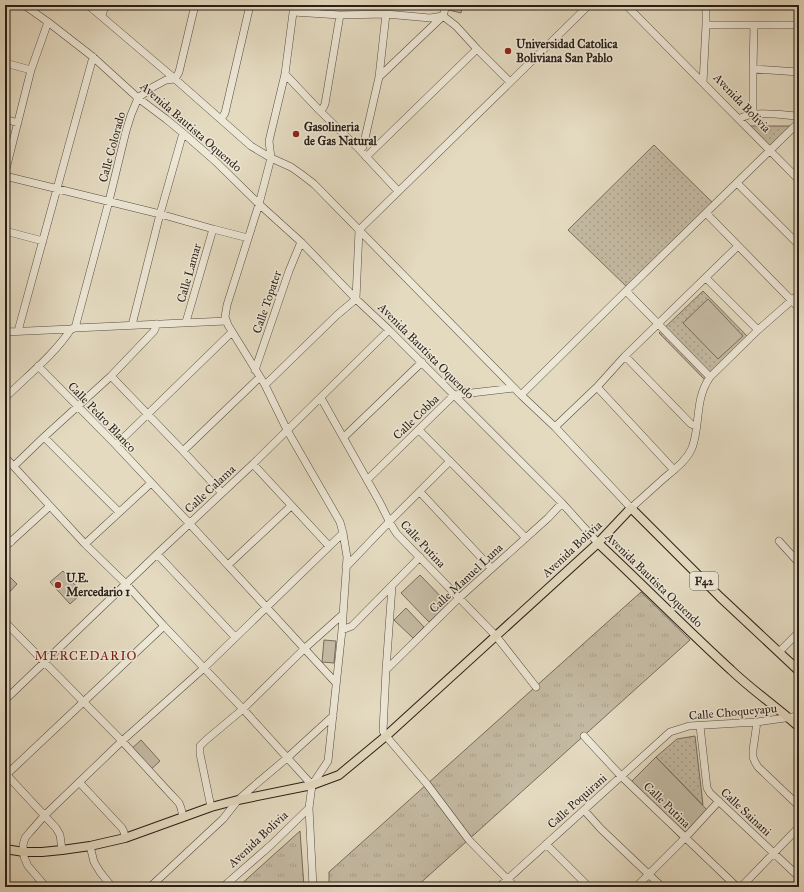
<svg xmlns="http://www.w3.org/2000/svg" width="804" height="892" viewBox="0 0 804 892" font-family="'IM FELL Great Primer',serif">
	<defs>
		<pattern id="grass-tufts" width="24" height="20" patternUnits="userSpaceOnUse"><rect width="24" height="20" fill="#c4baa3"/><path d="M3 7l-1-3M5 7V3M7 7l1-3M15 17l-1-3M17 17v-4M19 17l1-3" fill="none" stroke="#a89f8c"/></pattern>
		<pattern id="park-dots" width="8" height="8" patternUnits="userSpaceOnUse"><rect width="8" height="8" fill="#c4baa3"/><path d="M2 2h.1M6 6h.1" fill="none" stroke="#a89f8c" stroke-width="1.8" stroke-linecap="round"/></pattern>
	</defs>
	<rect width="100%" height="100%" fill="#e4dac0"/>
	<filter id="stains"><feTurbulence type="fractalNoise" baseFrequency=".005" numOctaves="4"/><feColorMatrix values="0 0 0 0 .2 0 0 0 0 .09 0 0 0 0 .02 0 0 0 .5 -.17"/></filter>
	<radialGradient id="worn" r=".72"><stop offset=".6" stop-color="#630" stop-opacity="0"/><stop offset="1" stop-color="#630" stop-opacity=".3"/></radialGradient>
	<path fill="url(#grass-tufts)" stroke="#766c5d" d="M641,592l49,48 -274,247h-87v-15z
		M300,831l4,56h-66z"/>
	<path fill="url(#park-dots)" stroke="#766c5d" d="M746,126h46l-24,23z
		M654,145l60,59 -87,83 -59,-57z
		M703,291l46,47 -44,42 -46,-47z
		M695,736l8,69 -47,-48 21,-18z"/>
	<path fill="#c4baa3" stroke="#766c5d" d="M450,5h13l-2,8 -12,-3z
		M708,299l35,37 -25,23 -35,-36z
		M63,571l19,22 -12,11 -20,-22z
		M5,572l12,12 -11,12 -1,-1z
		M420,575l28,29 -19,18 -28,-29z
		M406,608l18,19 -11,11 -19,-18z
		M324,640l12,1 -2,22 -12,-1z
		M141,740l19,21 -12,11 -20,-20z
		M656,757l54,56 -28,27 -54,-55z"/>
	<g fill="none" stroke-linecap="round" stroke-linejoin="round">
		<defs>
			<path id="minor" d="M24,5l24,17 45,35 45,41 28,21 17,14 31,27 45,44 42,38 55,57 33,31 173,173 36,40
				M88,5l87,74 76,67 20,12 20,9 10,7 13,10 207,211 34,32 76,81c10,-9 20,-18 30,-27 11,-10 25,-19 31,-33 9,-24 2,-48 18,-71l48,-47 41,-36
				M294,5l-9,69 -16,67 2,17 -12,46 -32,101 -2,12 3,8 37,60 22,45 53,92 3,11 4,24 -1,15 -4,58 -14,131 -16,24 -3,23 4,79
				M626,5l77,78
				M706,5v20l-3,58 96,97
				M293,12l47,3 46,-1 44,4 13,-2 13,10 21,23 33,33
				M102,16l3,-11
				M706,25h93
				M5,63l26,7
				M753,69l46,3
				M285,74l35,37 40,39 38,41
				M379,77l64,-61 3,-11
				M320,111l3,-3 2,-4 15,-89
				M753,114v-45l1,-44
				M5,119l13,4
				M221,119l4,-6 25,-108
				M739,119c13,-9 43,-4 58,-3l2,1
				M360,150l3,-3 16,-70 7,-63
				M366,157l111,-108
				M5,173l26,-103 17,-48
				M5,176l155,38 53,15 35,9
				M737,183l62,62
				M706,213l93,95
				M5,231l38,10
				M706,278l52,52
				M626,291l84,86
				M186,322l27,-93
				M132,325l28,-111 23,-81
				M75,328l34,-127 17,-70 5,-16 7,-17 15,-11 13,-7 9,-1 4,-7 16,-67
				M18,331l75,-274
				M5,332l66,-3 4,-1 151,-7
				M625,356l66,68 5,2
				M38,366l78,79 73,78 147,160
				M255,370l34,-99 12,-29
				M111,376l72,75 39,42
				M265,385l72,-70 19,-16 3,-69 230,-225
				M597,387l77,83
				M521,395l105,-104 173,-169
				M5,398c22,-22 49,-43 66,-69
				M321,398l58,103c6,11 10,22 18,33l99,102 40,51
				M555,427l42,-40 28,-31 113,-110
				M419,430l107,108
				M44,437l75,75
				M344,437l78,-75
				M116,445l116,-113
				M183,451l77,-74
				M5,457l80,87 41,40 38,42 79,83 69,76
				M253,464l76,82
				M14,466l30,-29 67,-61 43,-45 3,-7
				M367,480l87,-85 60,-7
				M420,492l71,76
				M5,536l6,6
				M779,541l20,22
				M85,544l66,-61
				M5,547l45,-41
				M157,554l78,83
				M228,565l63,-59
				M346,567l43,-45 61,-61
				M392,586l-6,84 -3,61 3,5 41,48 42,56 46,47
				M5,622l117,119 44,48 13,14 2,5 2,9
				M342,630l10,-4 68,-69
				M779,652l20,-20
				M386,670l73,-72 89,-80 14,-15
				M5,700l152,-146 96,-90 136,-134
				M757,722l-4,28v7l2,5 3,5 41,39
				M700,726l7,62 3,5 89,84
				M584,736l37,40 116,111
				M5,773l51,55 4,7 2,15
				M5,776l159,-150
				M79,782l43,46 2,4 1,6
				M211,807l-11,-53v-8l6,-6 37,-31 61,-60 38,-34
				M584,810l17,19 61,58
				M546,844l43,43
				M90,846l4,16 6,10 12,15
				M46,887l-18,-21 -4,-9 -1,-12 2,-7 5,-6 14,-16 78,-75 82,-73 139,-135
				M150,887l73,-68 15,-19 17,-15 32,-27 46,-42
				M223,887l48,-42 38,-37
				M499,887l171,-155 19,-6 68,-4 42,-6
				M636,887l49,-49 34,-37
				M741,887l58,-60"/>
			<path id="major" d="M598,543c45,42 88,86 133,127 22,21 46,37 68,57
				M5,849l19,3h18l20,-2 28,-4 35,-8 86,-31 27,-7 74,-15 27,-10 47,-39 212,-193 33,-35 89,89 79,74"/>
		</defs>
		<use href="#minor" stroke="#574d41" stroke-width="8"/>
		<use href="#major" stroke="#281e17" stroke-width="10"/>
		<use href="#minor" stroke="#ede7d6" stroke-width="7"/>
		<use href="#major" stroke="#e4dac0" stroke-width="8"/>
	</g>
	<g fill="#8f2418" stroke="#ede7d6" stroke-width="1.5">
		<circle cx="508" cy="51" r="4"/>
		<circle cx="296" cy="134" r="4"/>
		<circle cx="58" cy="585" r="4"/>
	</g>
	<g text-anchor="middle" stroke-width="3" stroke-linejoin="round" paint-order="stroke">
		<rect fill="#ede7d6" stroke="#635a50" stroke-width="1" x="690" y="572" width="28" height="18" rx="3"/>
		<g font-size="11" font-weight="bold" fill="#281e17">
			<text x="704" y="585">F42</text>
		</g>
		<g font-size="12" font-weight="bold" fill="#281e17" stroke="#ede7d6" text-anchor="start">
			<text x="516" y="48">Universidad Catolica<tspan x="516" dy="14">Boliviana San Pablo</tspan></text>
			<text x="304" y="131">Gasolineria<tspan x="304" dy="14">de Gas Natural</tspan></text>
			<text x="66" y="582">U.E.<tspan x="66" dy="14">Mercedario 1</tspan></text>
		</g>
		<g font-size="12" fill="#281e17" stroke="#ede7d6">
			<text transform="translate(742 103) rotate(46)" y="4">Avenida Bolivia</text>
			<text transform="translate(191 127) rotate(41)" y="4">Avenida Bautista Oquendo</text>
			<text transform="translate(112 147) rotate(-75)" y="4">Calle Colorado</text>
			<text transform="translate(189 273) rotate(-74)" y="4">Calle Lamar</text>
			<text transform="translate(267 302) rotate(-71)" y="4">Calle Topater</text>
			<text transform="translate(426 351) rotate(45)" y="4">Avenida Bautista Oquendo</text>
			<text transform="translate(102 417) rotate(46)" y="4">Calle Pedro Blanco</text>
			<text transform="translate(416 417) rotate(-44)" y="4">Calle Cobba</text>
			<text transform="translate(210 489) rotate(-43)" y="4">Calle Calama</text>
			<text transform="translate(423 544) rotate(47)" y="4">Calle Putina</text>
			<text transform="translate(572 549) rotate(-43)" y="4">Avenida Bolivia</text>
			<text transform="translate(466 578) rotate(-43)" y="4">Calle Manuel Luna</text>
			<text transform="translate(654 580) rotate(44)" y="4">Avenida Bautista Oquendo</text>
			<text transform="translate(733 712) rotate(-5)" y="4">Calle Choqueyapu</text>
			<text transform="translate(577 801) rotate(-42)" y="4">Calle Poquirani</text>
			<text transform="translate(667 805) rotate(44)" y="4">Calle Putina</text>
			<text transform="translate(746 812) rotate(43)" y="4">Calle Sainani</text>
			<text transform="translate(258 839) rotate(-43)" y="4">Avenida Bolivia</text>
		</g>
		<g font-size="13" letter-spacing="1" fill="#7a1f14" stroke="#ede7d6">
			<text x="86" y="660">MERCEDARIO</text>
		</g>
	</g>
	<rect width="804" height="892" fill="none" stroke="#e4dac0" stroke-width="20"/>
	<rect x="6" y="6" width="792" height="880" fill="none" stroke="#281e17" stroke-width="2"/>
	<rect x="10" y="10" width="784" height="872" fill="none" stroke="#281e17"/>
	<rect width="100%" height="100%" filter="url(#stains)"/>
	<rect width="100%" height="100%" fill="url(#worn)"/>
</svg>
